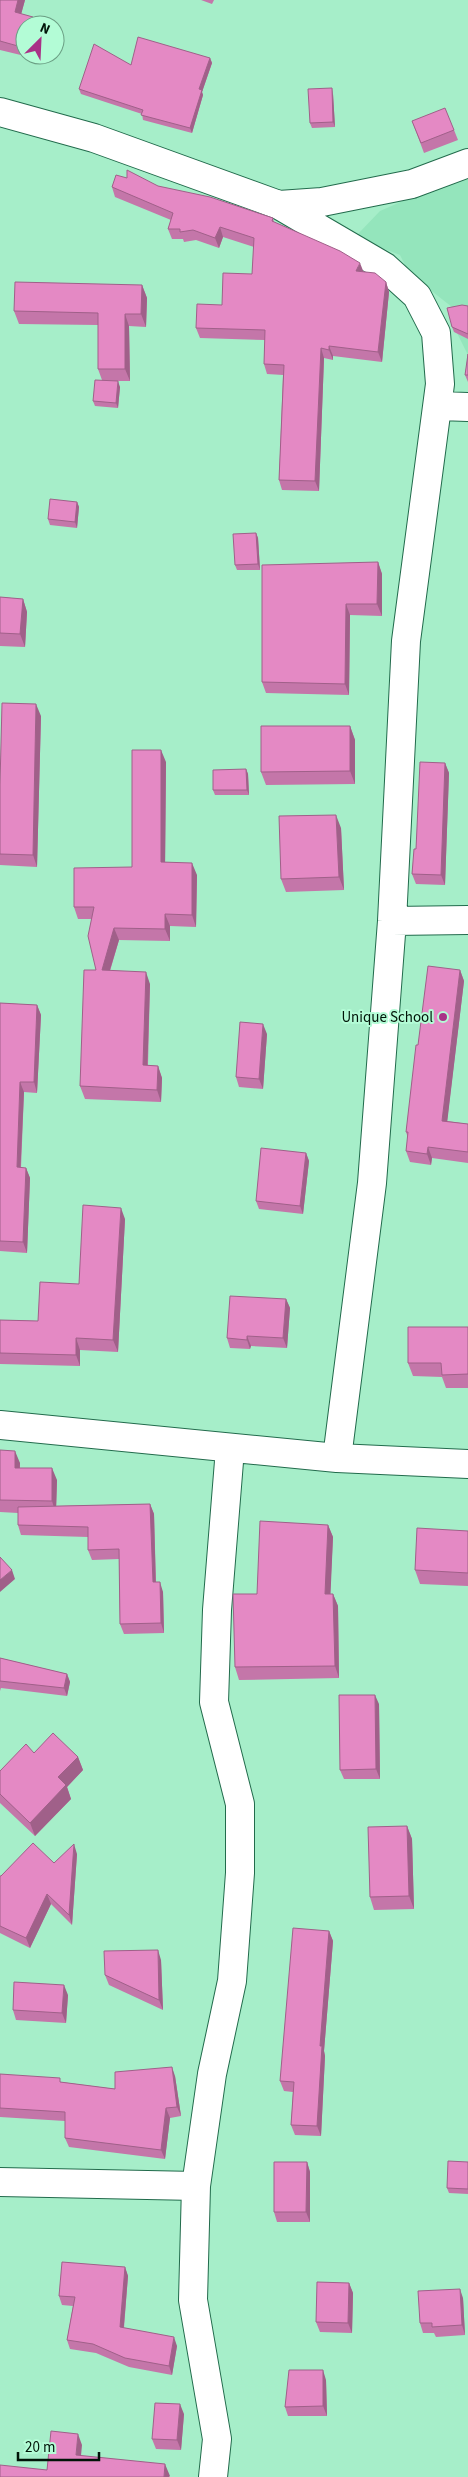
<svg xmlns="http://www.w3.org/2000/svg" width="468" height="2477" viewBox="0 0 468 2477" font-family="'Source Sans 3',sans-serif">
	<rect width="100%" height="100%" fill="#a6eec9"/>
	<path fill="#94e5bc" d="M468,176v179l-12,-24 1,-20 -48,-38 -9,-18 -39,-15 -3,-6 22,-23 57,-25z"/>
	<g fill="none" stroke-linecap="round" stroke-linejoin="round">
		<defs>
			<path id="minor" d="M0,112l94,26 185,67 43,-3 90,-18 56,-21
				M279,205l106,62 32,29 19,37 4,51 -34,257 -14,280 -20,262 -35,275
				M439,406l29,1
				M392,921l76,-1
				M0,1425l337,33 131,6
				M0,2182l196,4
				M213,2477l4,-38 -24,-139 3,-114 16,-112 20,-93 8,-108v-69l-26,-102 3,-92 13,-161"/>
		</defs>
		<use href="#minor" stroke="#226b4c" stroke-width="30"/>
		<use href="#minor" stroke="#fff" stroke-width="28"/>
	</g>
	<path fill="#c476a9" d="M0,0h25l-4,14 12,3 3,8h-11v30h5l-1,2 -29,-7z
		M201,0h13l-2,4z
		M210,58l2,5 -10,29 1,3 -11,38 -49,-13 -1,-6 -61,-20 -2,-5 52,-24z
		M333,94l2,33 -23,1 -2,-5z
		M412,121l42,9 4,10 -34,13z
		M158,186l115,32 1,4 89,49 23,11 3,10 -7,70 -49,-6v4l-9,-2 -5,133 -37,-1 -3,-10 4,-105 -16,-1 -3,-10 1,-24 -65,-2 -4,-10 26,-23 30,-31 2,-27 -31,-10 -4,11 -23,-8 -12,2 -1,-3h-11l-4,-10 3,-9 -56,-23 -3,-10z
		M142,285l5,13 -1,29 -17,-1 1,55h-19l9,6 -2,21 -23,-2 -2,-5 9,-21 -4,-11v-44l-79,-1 -5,-13z
		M468,306v33l-14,-7 -2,-5z
		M468,354v28l-3,-7z
		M77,502l2,5 -2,21 -27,-3 -2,-6z
		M256,533l2,5 2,32h-23l-2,-5z
		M378,562l4,12v42l-32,-1 -1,80 -83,-2 -4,-11z
		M0,597l23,2 4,13 -2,35 -25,-1z
		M41,716l-4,151 -37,-2v-81z
		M350,726l5,14v44l-89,1 -5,-13z
		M166,762l-1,100 32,13 -1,52 -26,-1v15l-51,-1 -9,31 40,13 -2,81 10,1 4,12 -1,24 -76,-3 -5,-13 16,-116 -5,-51h-13l-4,-12 58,-40z
		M445,763l4,10 -4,112 -29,-1 -4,-10 4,-25z
		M246,769l2,5 1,21h-34l-2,-5z
		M341,828l3,62 -58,2 -5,-13z
		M460,970l4,11 -17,140 21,3v39l-36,-5 -1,7 -21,-3 -4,-11 2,-13 -2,-6 12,-87z
		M0,1003l37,2 4,10 -4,78 -13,-1 -3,76h5l4,10 -3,75 -27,-2z
		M267,1034l-4,55 -24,-2 -3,-10z
		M306,1153l3,8 -6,53 -44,-5 -3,-8z
		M125,1219l-7,133 -38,-2v16l-80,-2v-44l38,1 41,-37z
		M286,1299l4,9 -3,40 -36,-2 -1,3 -20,-1 -3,-10z
		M468,1327v61h-22l-4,-11 -29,-1 -5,-13z
		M0,1450l20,13v5l37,12 -1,26 94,-2 4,10 2,68 7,10 1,41 -40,1 -4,-10 -1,-65 -27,1 -4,-10v-13l-67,-2 -3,-10v-12l-18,-1z
		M328,1525l5,12 -3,57h3l5,12 1,72 -100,2 -4,-13 22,-73z
		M468,1531v55l-48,-2 -5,-14z
		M0,1658l67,16 3,8 -3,14 -66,-8 -1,3z
		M379,1704l1,75h-36l-4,-9z
		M34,1753l44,4 5,13 -16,17 4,12 -36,37 -35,-33v-32z
		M407,1826l5,13 2,70 -40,1 -4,-13z
		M77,1854l-5,71 -21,-21 -21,44 -30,-15v-57l54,-13z
		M329,1931l4,10 -9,110 1,5 -4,80 -26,-1 -4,-10 2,-33 -9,-1 -4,-10z
		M161,1960l2,50 -54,-25 -4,-10z
		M68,1995l-2,28 -50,-3 -3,-10z
		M0,2074l115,15 60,-13 6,40 -11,2 -5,41 -96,-12 -4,-9v-17l-65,-4z
		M307,2162l3,10v50h-33l-3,-10z
		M468,2162v32l-19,-1 -2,-5z
		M125,2267l3,9 -4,52 53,18 -5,29 -43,-8 -33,-14 -26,-4 -3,-9 6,-34 -11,-1 -3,-9z
		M349,2283l4,10 -1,40 -32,-1 -4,-10z
		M463,2298l2,37 -29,2 -2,-4h-11l-3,-10z
		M326,2380l1,36h-39l-3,-9z
		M184,2414l-3,36 -25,-1 -4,-10z"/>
	<path fill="#a06089" d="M18,0h7l-6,22 -4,-10z
		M33,17l3,8h-5z
		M210,58l2,5 -10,29 1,3 -11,38 -2,-5 9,-39z
		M332,88l1,6 2,33 -2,-5z
		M220,227l3,10 -4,11 -4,-10z
		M360,263l4,10 -8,-2z
		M386,282l3,10 -7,70 -4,-10z
		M142,285l5,13 -1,29 -5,-13z
		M125,314l4,12 1,55 -5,-12z
		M329,346l4,10v4l-4,-10z
		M321,348l3,10 -5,133 -4,-10z
		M118,381l2,6 -2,21 -2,-5z
		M77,502l2,5 -2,21 -2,-6z
		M256,533l2,5 2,32 -2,-6z
		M378,562l4,12v42l-5,-12z
		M23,599l4,13 -2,35 -5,-13z
		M346,604l4,11 -1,80 -4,-11z
		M36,704l5,12 -4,151 -4,-12z
		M350,726l5,14v44l-5,-13z
		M161,750l5,12 -1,112 -4,-12z
		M445,763l4,10 -4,112 -4,-10z
		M246,769l2,5 1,21 -2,-5z
		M336,815l5,13 3,62 -5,-13z
		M192,863l5,12 -1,52 -4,-12z
		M165,914l5,12v15l-5,-12z
		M114,928l5,12 -13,43 -4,-13z
		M460,970l4,11 -18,151 -4,-11z
		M146,972l4,12 -3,93 -4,-12z
		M37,1005l4,10 -4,78 -3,-11z
		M263,1024l4,10 -4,55 -4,-10z
		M158,1066l4,12 -1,24 -4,-12z
		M20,1082l4,10 -4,86 -3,-11z
		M428,1147l4,11 -1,7 -4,-11z
		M306,1153l3,8 -6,53 -3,-8z
		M26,1168l4,10 -3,75 -4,-11z
		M121,1208l4,11 -7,133 -5,-12z
		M286,1299l4,9 -3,40 -4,-10z
		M247,1336l4,10 -1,3 -3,-9z
		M76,1338l4,12v16l-4,-11z
		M15,1451l5,12 -1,17 -4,-12z
		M52,1468l5,12 -1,34 -4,-13z
		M150,1504l4,10 2,78 -3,-10z
		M328,1525l5,12 -3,69 -5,-12z
		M12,1570l3,9 -15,13v-12z
		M160,1582l3,10 1,41 -3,-10z
		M333,1594l5,12 1,72 -4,-12z
		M67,1674l3,8 -3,14 -3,-8z
		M375,1695l4,9 1,75 -4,-10z
		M78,1757l5,13 -16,17 4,12 -36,37 -5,-13 28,-46z
		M407,1826l5,13 2,70 -5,-13z
		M74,1844l3,10 -5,71 -3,-10z
		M47,1894l4,10 -21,44 -4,-10z
		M329,1931l4,10 -9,110 1,5 -4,80 -4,-10 3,-80z
		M158,1950l3,10 2,50 -4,-10z
		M64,1985l4,10 -2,28 -4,-10z
		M172,2067l3,9 6,40 -4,-9z
		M166,2108l4,10 -5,41 -4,-9z
		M307,2162l3,10v50l-4,-10z
		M125,2267l3,9 -5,60 -3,-9z
		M349,2283l4,10 -1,40 -4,-10z
		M460,2289l3,9 2,37 -3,-10z
		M174,2337l3,9 -5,29 -3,-9z
		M323,2370l3,10 1,36 -4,-10z
		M180,2404l4,10 -3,36 -4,-10z
		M78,2434l4,11 -2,21 -4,-11z
		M165,2464l5,12 -1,1h-5z"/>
	<path fill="#e489c4" stroke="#a06089" d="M0,0h18l-3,12 18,5 -2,8h-6v23l-25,-7z
		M138,37l72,21 -11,31 3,1 -12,38 -49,-13 2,-5 -64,-21 15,-45 37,21z
		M332,88l1,34 -23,1 -2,-34z
		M445,108l9,22 -33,13 -9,-22z
		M127,170l31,16 52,11 63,21 -1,3 68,30 20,12 -4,8 19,2 11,9 -8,70 -49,-6v4l-8,-2 -6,133 -36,-1 5,-115 -20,-1 1,-34 -69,-2 1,-24 25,1 1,-32 29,1 2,-36 -34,-11 -5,11 -22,-8 -13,2v-3h-12l5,-16 -61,-26 4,-12 11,3z
		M15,282l127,3 -1,29h-16v55h-27v-56l-84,-2z
		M462,305l6,1v28l-16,-7 -5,-19z
		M468,354v21h-3z
		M95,380l23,1 -2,22 -23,-2z
		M50,499l27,3 -2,20 -27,-3z
		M256,533l2,31 -23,1 -2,-31z
		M378,562l-1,42h-31l-1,80 -83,-2v-117z
		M0,597l23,2 -3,35 -20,-1z
		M2,703l34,1 -3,151 -33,-1v-70z
		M261,726h89v45l-89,1z
		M132,750h29v112l31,1v52l-27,-1v15l-51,-1 -12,42 44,2 -3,93 15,1 -1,24 -77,-4 4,-116h12l-8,-34 6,-29h-20v-39l58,-1z
		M420,762l25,1 -4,112 -29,-1 2,-25h2z
		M246,769l1,21h-34v-20z
		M336,815l3,62 -58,2 -2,-63z
		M428,966l32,4 -18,151 26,3v28l-40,-5 -1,7 -21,-3 2,-19h-2l10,-87h2z
		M0,1003l37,2 -3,77h-14l-3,85 9,1 -3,74 -23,-1z
		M240,1022l23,2 -4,55 -23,-2z
		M261,1148l45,5 -6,53 -44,-5z
		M83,1205l38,3 -8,132 -37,-2v17l-76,-2v-33l38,1 2,-39 39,2z
		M230,1296l56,3 -3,39 -36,-2v4l-20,-2z
		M408,1327h60v47l-26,1 -1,-12h-33z
		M0,1450l15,1v17h37v33l-52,-1z
		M150,1504l3,78h7l1,41 -41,1 -1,-75 -31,1v-23l-70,-2v-18z
		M260,1521l68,4 -3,69h8l2,72 -100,1 -2,-73h24z
		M417,1528l51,3v42l-53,-3z
		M0,1557l12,13 -12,10z
		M0,1658l67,16 -3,14 -64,-7z
		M339,1695h36l1,74 -36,1z
		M53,1733l25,24 -20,20 8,8 -36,38 -30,-29v-23l26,-27 8,9z
		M407,1826l2,70 -39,1 -2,-70z
		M33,1843l21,20 20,-19 -5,71 -22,-21 -21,44 -26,-12v-50h1z
		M293,1928l36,3 -9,115h2l-5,80 -26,-1 3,-43 -14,-1z
		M158,1950l1,50 -54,-25 -1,-24z
		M14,1982l50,3 -2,28 -49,-3z
		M172,2067l5,40 -11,1 -5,42 -96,-12v-26l-65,-4v-34l60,4v4l55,7v-17z
		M448,2161l20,1v27l-21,-1z
		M274,2162h33l-1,50h-32z
		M62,2262l63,5 -5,60 54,10 -5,29 -44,-8 -32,-14 -26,-4 8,-43 -16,-1z
		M317,2282l32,1 -1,40 -32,-1z
		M460,2289l2,36 -30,2v-4h-12l-2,-32z
		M289,2370h34v36l-38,1z
		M155,2403l25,1 -3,36 -25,-1z
		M51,2431l27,3 -2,21 89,9 -1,13h-164v-12l47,5z"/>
	<circle fill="#a93187" stroke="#b3fcd6" stroke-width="2" cx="443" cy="1017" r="5"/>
	<g text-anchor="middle" stroke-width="4" stroke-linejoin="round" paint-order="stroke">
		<g font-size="15" fill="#001408" stroke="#b3fcd6" text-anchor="end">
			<text x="433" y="1022">Unique School</text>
		</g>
	</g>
	<g transform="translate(40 40) rotate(24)"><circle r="24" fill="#b3fcd6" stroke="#6b9f84"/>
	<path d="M0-4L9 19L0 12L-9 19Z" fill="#a93187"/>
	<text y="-8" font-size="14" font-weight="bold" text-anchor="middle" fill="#001408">N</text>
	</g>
	<path d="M18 2452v8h81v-8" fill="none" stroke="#001408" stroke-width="2.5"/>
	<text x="25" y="2452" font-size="15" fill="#001408" stroke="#b3fcd6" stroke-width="4" paint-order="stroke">20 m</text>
</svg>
